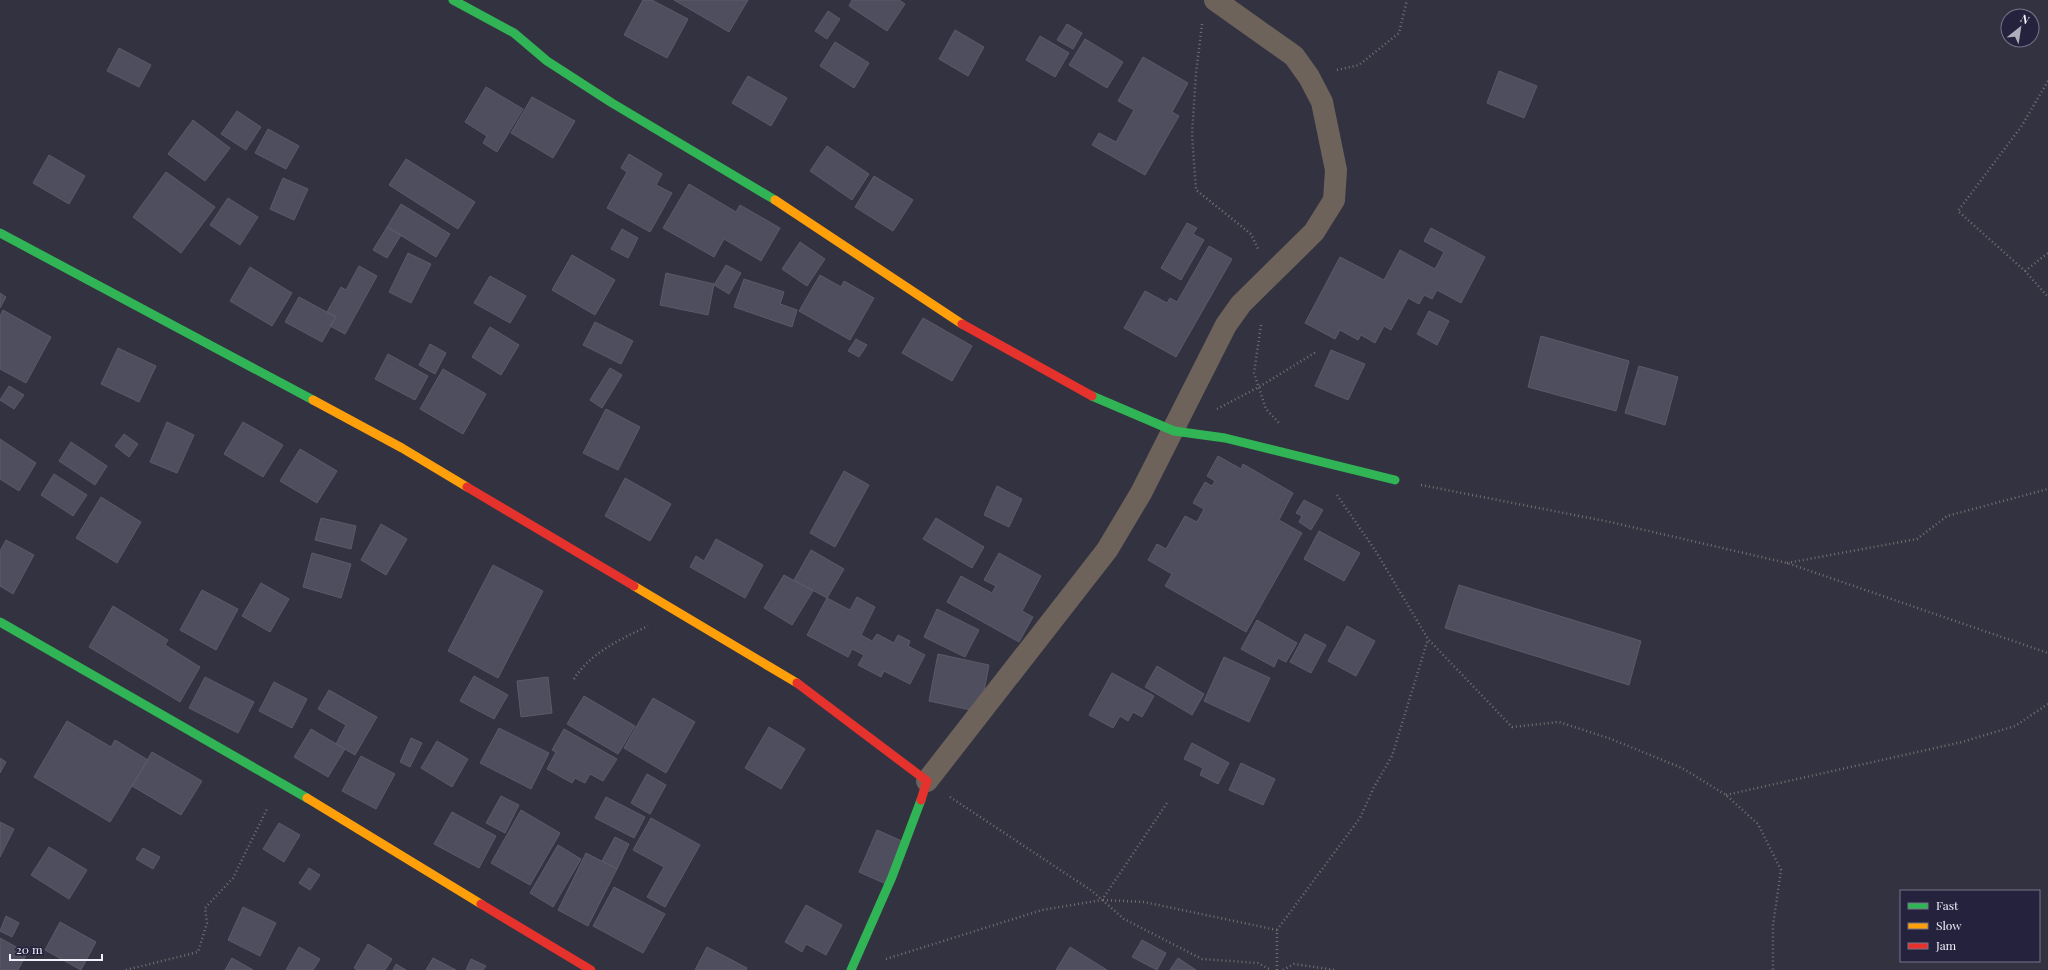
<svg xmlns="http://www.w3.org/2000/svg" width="2048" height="970" viewBox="0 0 2048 970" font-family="'Playfair Display',serif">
	<rect width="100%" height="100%" fill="#333241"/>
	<path fill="#4f4e5e" stroke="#5b5a67" d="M643,0h9l36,19 -21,39 -43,-23z
		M674,0h74l-19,32z
		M852,0h47l6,4 -18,27 -38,-25z
		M828,11l12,8 -13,20 -12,-8z
		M1067,24l15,9 -9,16 -16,-9z
		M955,30l29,17 -16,29 -29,-17z
		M1040,36l29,17 -14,24 -29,-17z
		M1085,39l38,23 -16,26 -38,-23z
		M835,42l34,21 -15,25 -34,-22z
		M119,48l32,17 -12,22 -32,-16z
		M1143,57l45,26 -16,29 7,4 -34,59 -53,-30 7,-12 17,9 18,-32 -16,-9z
		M1499,71l38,15 -13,32 -37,-15z
		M748,76l39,22 -16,28 -39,-23z
		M486,87l37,22 -26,43 -14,-9 4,-7 -22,-14z
		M532,97l43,24 -22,37 -42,-25z
		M237,111l24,16 -15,23 -25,-16z
		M193,120l37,28 -25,33 -37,-27z
		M268,129l31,17 -13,23 -31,-16z
		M827,146l42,28 -17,26 -42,-29z
		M629,154l33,20 -6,11 16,8 -22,39 -43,-24 20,-36 -6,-4z
		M49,155l36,21 -16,28 -36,-21z
		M406,159l69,43 -17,27 -69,-44z
		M166,172l49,35 -34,46 -48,-36z
		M874,176l39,24 -20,31 -38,-24z
		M283,178l25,11 -14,31 -24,-11z
		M689,184l47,28 4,-7 40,23 -19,33 -37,-22 -10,18 -51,-29z
		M228,198l30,19 -18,28 -30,-20z
		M401,204l49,30 -14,23 -49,-30z
		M1187,223l10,5 -4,6 11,6 -23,40 -20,-12z
		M387,227l14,8 -14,23 -14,-8z
		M1431,228l54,29 -24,46 -24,-13 -5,9 -8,-4 -5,9 -11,-6 -17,32 -7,-4 -9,17 -14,-8 -3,5 -18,-10 -5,9 -30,-16 35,-66 44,23 16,-30 35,19 9,-17 -20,-11z
		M622,229l16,9 -10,20 -17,-9z
		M800,242l25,17 -18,27 -25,-17z
		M1209,246l23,13 -56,98 -52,-29 21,-37 22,12 3,-5 7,4z
		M408,253l23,11 -20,39 -22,-11z
		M572,255l43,25 -20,35 -43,-25z
		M726,265l15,8 -12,21 -15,-9z
		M359,266l18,10 -32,58 -15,-8 6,-9 -9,-5 14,-25 5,3z
		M250,267l42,26 -20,33 -42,-25z
		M666,273l48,11 -6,31 -48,-10z
		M820,275l21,12 3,-6 30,17 -24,42 -51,-29z
		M490,276l36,20 -16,27 -36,-20z
		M744,279l40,13 -4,12 17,6 -5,17 -58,-20z
		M0,293l6,4 -6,11z
		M299,297l37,20 -14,25 -37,-20z
		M3,310l48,27 -25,46 -26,-14v-53z
		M1429,311l20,10 -12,24 -20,-11z
		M923,318l49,28 -20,35 -50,-28z
		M595,322l38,19 -12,23 -38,-19z
		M490,327l29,18 -18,30 -29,-18z
		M1541,336l88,25 -13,50 -88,-24z
		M856,339l11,6 -8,12 -11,-6z
		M430,344l16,9 -11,21 -16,-9z
		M118,348l38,18 -17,36 -38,-18z
		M1331,350l34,14 -17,36 -33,-14z
		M388,354l40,22 -13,24 -40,-21z
		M1639,366l39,11 -13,48 -40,-12z
		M610,368l12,7 -20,33 -12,-8z
		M443,369l43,25 -23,40 -43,-25z
		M9,386l15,9 -10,14 -14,-9z
		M606,409l34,18 -22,43 -35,-17z
		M167,422l27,13 -17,38 -27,-11z
		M243,422l40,23 -20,32 -39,-23z
		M124,434l14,10 -9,13 -14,-11z
		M0,439l36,24 -17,28 -19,-12z
		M71,442l36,24 -12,19 -36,-24z
		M300,449l37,22 -20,32 -37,-22z
		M1218,456l23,13 2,-5 50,29 -14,27 23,13 -56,99 -81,-46 7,-12 -24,-14 9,-16 9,5 19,-33 12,6 7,-13 -11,-6 12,-21 7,4 3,-5 -8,-5z
		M844,471l25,14 -34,62 -25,-14z
		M54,474l33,21 -14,21 -32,-21z
		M625,478l46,26 -21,37 -45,-25z
		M997,486l25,13 -13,28 -25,-12z
		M101,497l40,25 -24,41 -41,-25z
		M1304,500l19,10 -12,20 -12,-8 3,-6 -6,-3z
		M321,518l35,8 -5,23 -36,-9z
		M936,518l48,29 -12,21 -49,-29z
		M381,524l26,15 -21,36 -25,-15z
		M1319,531l41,22 -16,28 -40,-22z
		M716,539l47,26 -18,33 -55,-31 6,-11 8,5z
		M6,540l28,15 -21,39 -13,-8v-35z
		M811,550l33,19 -17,29 -33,-18z
		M312,553l39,11 -10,34 -38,-11z
		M999,553l42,23 -19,35 11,6 -14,25 -72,-40 14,-26 31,17 4,-7 -12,-6z
		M493,565l50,26 -45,87 -50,-27z
		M784,575l29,16 -21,34 -28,-17z
		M261,583l28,16 -19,33 -28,-16z
		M1459,585l182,56 -12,44 -184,-57z
		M202,590l36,19 -22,41 -36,-20z
		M857,597l18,10 -14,28 11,6 5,-7 17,9 4,-8 12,6 -2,5 17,9 -15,29 -26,-13 -3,6 -23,-12 6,-10 -12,-6 -4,8 -41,-22 20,-37 23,12z
		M113,606l55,34 -3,5 35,22 -20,35 -91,-55z
		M937,609l42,21 -14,27 -41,-20z
		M1257,620l40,23 -11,19 -8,-4 -4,9 -33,-18z
		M1347,626l28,15 -19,35 -28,-15z
		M1305,634l21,11 -15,28 -21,-11z
		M938,654l51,11 -9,47 -51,-11z
		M1224,657l46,21 -21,44 -45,-21z
		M1157,666l47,28 -12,21 -47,-28z
		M1112,673l42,23 -12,21 -9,-5 -5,9 -8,-5 -7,12 -24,-13z
		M474,676l34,19 -14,24 -34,-18z
		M205,677l49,25 -16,31 -49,-25z
		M548,677l4,36 -31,4 -4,-36z
		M274,682l33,17 -15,29 -33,-17z
		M329,690l48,27 -22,38 -19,-11 10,-19 -28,-16z
		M584,696l51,30 -17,28 -51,-30z
		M653,698l42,24 -29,51 -42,-25z
		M67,721l44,26 4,-7 33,20 -38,62 -76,-45z
		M769,727l36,22 -24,40 -36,-21z
		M499,728l50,25 -18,36 -51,-26z
		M311,729l34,20 -17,28 -34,-20z
		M564,729l53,30 -14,22 -13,-7 -5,9 -10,-5 -3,5 -25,-14 9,-17 -4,-2z
		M411,738l11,5 -12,24 -10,-5z
		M437,741l31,18 -16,28 -31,-19z
		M1192,743l37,20 -11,21 -18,-9 3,-7 -19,-9z
		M152,752l50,29 -21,34 -49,-29z
		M361,756l34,18 -19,35 -34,-18z
		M0,758l6,4 -6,11z
		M1241,763l34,16 -12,26 -34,-15z
		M647,774l19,11 -16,29 -19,-11z
		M501,796l18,9 -14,28 -19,-10z
		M606,797l39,20 -11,21 -39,-20z
		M521,810l39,23 -30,52 -39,-22z
		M452,812l44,24 -17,32 -45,-24z
		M651,818l49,27 -35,62 -18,-10 17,-30 -31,-17z
		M0,822l14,7 -14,28z
		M279,823l21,12 -16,27 -21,-13z
		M877,830l27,12 -18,42 -27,-12z
		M615,837l14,7 -12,25 -15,-8z
		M558,845l23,14 -28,48 -23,-14z
		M49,847l38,23 -18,29 -38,-24z
		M143,848l17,9 -7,12 -17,-10z
		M586,853l31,16 -29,57 -30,-16z
		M309,868l11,7 -10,15 -11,-7z
		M614,887l51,27 -22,39 -50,-27z
		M806,905l36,20 -16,30 -20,-11 -4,8 -17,-10z
		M243,907l33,16 -16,33 -32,-16z
		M6,916l13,7 -7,14 -12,-6z
		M60,922l36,20 -15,28 -36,-20z
		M0,938l27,15 -9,17h-18z
		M1142,940l24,13 -9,17 -25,-13z
		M368,944l24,15 -7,11h-28l-3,-2z
		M299,947l21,12 -7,11h-27z
		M707,947l40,21 -1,2h-51z
		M1070,947l37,23h-51z
		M232,958l21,12h-28z
		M433,958l23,12h-30z
		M1178,958l18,12h-26z
		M471,959l15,7 -3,4h-17z
		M396,964l10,6h-13z"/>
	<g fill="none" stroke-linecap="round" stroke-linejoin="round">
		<path stroke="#766f6e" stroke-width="2.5" stroke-dasharray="1 3" stroke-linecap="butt" d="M1202,24l-6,49 -4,61 4,56 55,44 7,15
			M1337,70l22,-5 40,-32 8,-33
			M2048,81l-27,46 -63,84 67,60 23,26
			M2025,271l23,-18
			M1261,325l-7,48 12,36 13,14
			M1217,409l42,-22 57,-35
			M1421,485l189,37 177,41 261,90
			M1337,495l38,55 53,89 84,88 47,-5 52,17 71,29 44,27 32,29 23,46 -8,55v45
			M1787,563l130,-24 30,-23 101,-27
			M574,679c16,-26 47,-40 74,-53
			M1726,795l236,-53 53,-16 33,-22
			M950,797l142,94 32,28 78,40 56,4 13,7
			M1103,900l41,2 133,28
			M886,959l156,-49 60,-10 65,-97
			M126,970l72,-18 9,-29 -2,-15 28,-30 35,-71
			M1277,970v-40l83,-112 14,-31 18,-31 36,-117
			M1283,970l11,-6 41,6"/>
		<path stroke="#6e635b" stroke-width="22" d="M927,781l180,-231 34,-57 85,-168 15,-21 73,-72 20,-32 2,-30 -14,-68 -13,-25 -15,-21 -79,-56"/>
		<path stroke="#30b455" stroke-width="9" d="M453,0l61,33 33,28 65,42 163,97
			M0,233l313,167
			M1092,396l82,35 51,7 170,42
			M0,622l307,176
			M851,970l41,-93 29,-77"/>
		<path stroke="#ff9f0a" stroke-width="9" d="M775,200l187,124
			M313,400l89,48 65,39
			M634,586l163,97
			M307,798l174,106"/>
		<path stroke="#e5322d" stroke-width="9" d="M962,324l130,72
			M467,487l167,99
			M797,683l130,98 -6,19
			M481,904l110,66"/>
	</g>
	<rect x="1900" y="890" width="140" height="72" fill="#24223c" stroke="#767589"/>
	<rect x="1908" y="903" width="20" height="6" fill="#30b455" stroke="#767589"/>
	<text x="1936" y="910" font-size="12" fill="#f2f2fd">Fast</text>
	<rect x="1908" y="923" width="20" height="6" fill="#ff9f0a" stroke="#767589"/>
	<text x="1936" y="930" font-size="12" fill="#f2f2fd">Slow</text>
	<rect x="1908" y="943" width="20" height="6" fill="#e5322d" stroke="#767589"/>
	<text x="1936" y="950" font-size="12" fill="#f2f2fd">Jam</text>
	<g transform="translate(2020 28) rotate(30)"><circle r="19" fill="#24223c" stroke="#767589"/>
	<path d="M0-3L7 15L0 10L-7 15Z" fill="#afafbb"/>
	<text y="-6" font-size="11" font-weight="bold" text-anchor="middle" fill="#f2f2fd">N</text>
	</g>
	<path d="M10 954v6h92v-6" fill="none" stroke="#f2f2fd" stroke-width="2"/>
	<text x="16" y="954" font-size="12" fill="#f2f2fd" stroke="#24223c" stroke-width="3" paint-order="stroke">20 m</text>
</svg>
